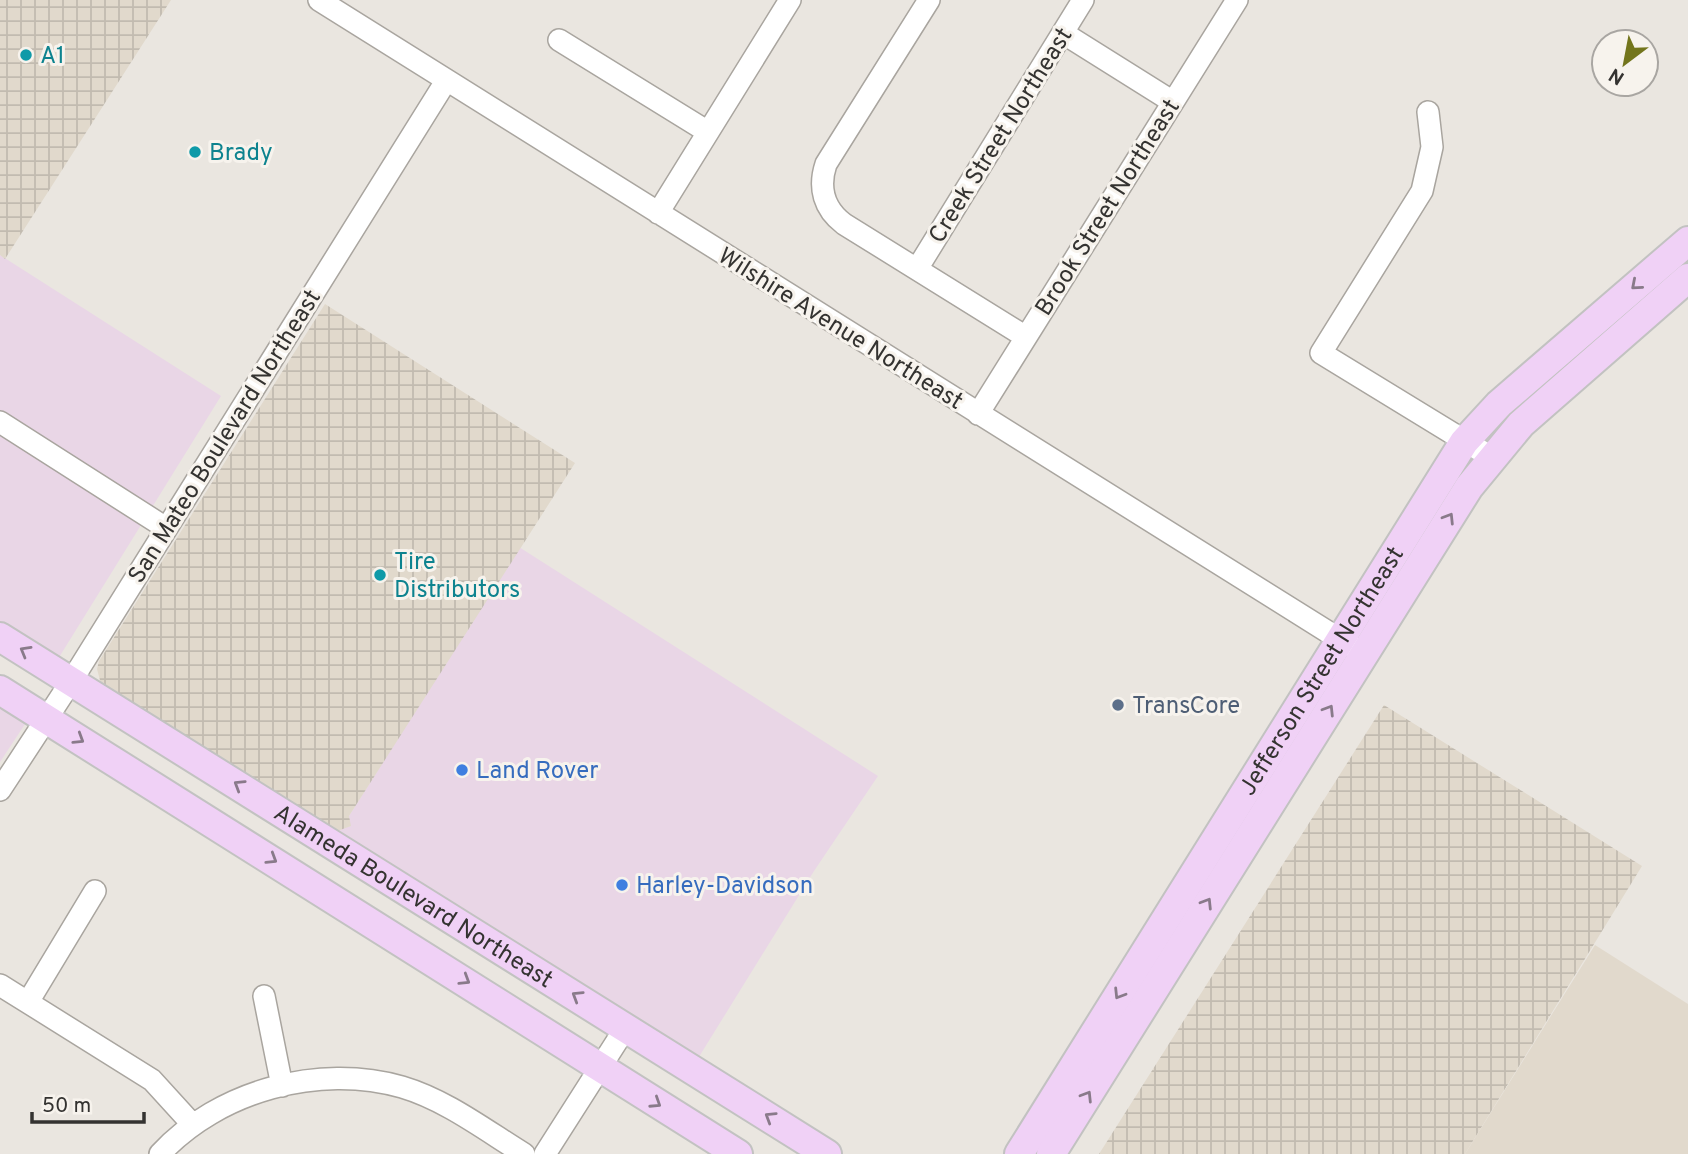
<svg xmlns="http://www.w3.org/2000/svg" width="1688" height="1154" viewBox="0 0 1688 1154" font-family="Overpass,sans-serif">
	<defs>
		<pattern id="industrial-grid" width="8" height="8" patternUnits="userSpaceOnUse" patternTransform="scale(1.75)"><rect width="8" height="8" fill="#e1d9cc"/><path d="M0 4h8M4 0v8" fill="none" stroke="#c2bbb0"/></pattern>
	</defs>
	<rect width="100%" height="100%" fill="#eae6e0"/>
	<path fill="#e9d6e6" d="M0,255l221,141 -163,263 -58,-31z
		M519,547l359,229 -64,95 -117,189 -365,-227 18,-7 -1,-10z
		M0,702l27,19 -27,41z"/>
	<path fill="url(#industrial-grid)" d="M0,0h171l-166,259 -5,-4z
		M325,304l250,159 -226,353 2,10 -19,7 -231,-149 -4,-15 2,-8z
		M1384,705l258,161 -177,288h-366z"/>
	<path fill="#e1d9cc" d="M1595,945l93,59v150h-223z"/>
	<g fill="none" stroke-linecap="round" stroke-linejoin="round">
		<defs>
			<path id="minor" d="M319,0l1033,647
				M929,0l-103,164c-8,24 -2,45 18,60l182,113
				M1063,33l110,69
				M559,40l149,92
				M1428,112l4,35 -10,44 -101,162 170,104
				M658,213l132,-213
				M917,269l166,-269
				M978,414l259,-414
				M0,422l166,106
				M0,790l72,-110 374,-599
				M0,985l152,95 41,45
				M264,996l18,90
				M28,1002l67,-111
				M160,1154c58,-63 159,-91 242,-67 44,13 83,43 122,67
				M545,1154l81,-127"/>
			<g id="major">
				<path id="s1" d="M0,637l827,517"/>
				<path d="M0,690l738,464"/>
				<path id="s2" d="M1019,1154l445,-712 35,-38 189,-163"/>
				<path d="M1051,1154l418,-667 52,-63 167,-146"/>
			</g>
		</defs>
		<use href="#minor" stroke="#a9a59f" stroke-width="24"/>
		<use href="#major" stroke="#c2c2c1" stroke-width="32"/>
		<use href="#minor" stroke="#fff" stroke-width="21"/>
		<use href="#major" stroke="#f0d1f6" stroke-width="28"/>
	</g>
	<defs><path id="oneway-chevron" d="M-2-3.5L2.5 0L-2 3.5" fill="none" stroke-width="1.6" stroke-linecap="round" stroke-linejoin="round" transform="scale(1.75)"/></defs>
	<g stroke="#897a8a">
		<use href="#oneway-chevron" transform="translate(1636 285) rotate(139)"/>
		<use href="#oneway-chevron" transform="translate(1449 518) rotate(-58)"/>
		<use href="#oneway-chevron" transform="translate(25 651) rotate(-150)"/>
		<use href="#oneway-chevron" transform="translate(1329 710) rotate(-58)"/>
		<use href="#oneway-chevron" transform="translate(79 739) rotate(32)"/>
		<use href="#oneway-chevron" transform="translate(239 785) rotate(-148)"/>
		<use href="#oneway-chevron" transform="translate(272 859) rotate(32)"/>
		<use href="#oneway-chevron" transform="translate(1207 903) rotate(-58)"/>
		<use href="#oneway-chevron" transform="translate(465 980) rotate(32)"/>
		<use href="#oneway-chevron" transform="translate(1119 994) rotate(122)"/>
		<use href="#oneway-chevron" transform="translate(577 996) rotate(-148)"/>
		<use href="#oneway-chevron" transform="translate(1087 1096) rotate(-58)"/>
		<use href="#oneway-chevron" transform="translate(656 1103) rotate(33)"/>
		<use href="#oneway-chevron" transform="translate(770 1117) rotate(-148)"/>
	</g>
	<g fill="#0f9aa8" stroke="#f7f3ed" stroke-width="2.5">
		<circle cx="26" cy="55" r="7"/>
		<circle cx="195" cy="152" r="7"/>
		<circle cx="380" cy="575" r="7"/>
	</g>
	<circle fill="#5c6f8a" stroke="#f7f3ed" stroke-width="2.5" cx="1118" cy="705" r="7"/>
	<g fill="#3f7fe0" stroke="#f7f3ed" stroke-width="2.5">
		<circle cx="462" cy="770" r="7"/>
		<circle cx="622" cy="885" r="7"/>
	</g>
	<g text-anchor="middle" stroke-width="6" stroke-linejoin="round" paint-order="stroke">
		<g font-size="24" fill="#0d838f" stroke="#f7f3ed" text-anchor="start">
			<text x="40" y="63">A1</text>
			<text x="209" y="160">Brady</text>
			<text x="394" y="569">Tire<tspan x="394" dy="28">Distributors</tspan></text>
		</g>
		<g font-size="24" fill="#343331" stroke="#f7f3ed">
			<text transform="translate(1000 135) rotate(-58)" y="8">Creek Street Northeast</text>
			<text transform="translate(1107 207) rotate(-58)" y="8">Brook Street Northeast</text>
			<text transform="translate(841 328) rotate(32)" y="8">Wilshire Avenue Northeast</text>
			<text transform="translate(224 436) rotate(-58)" y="8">San Mateo Boulevard Northeast</text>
			<text dy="8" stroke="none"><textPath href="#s2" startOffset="570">Jefferson Street Northeast</textPath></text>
			<text dy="8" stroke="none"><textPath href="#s1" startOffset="488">Alameda Boulevard Northeast</textPath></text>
		</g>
		<g font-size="24" fill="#4e5e75" stroke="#f7f3ed" text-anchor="start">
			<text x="1132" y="713">TransCore</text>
		</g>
		<g font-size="24" fill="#366cbe" stroke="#f7f3ed" text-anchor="start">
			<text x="476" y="778">Land Rover</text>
			<text x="636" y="893">Harley-Davidson</text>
		</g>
	</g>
	<g transform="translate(1625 63) rotate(212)"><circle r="33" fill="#f7f3ed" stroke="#a9a6a2" stroke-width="2"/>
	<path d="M0-5L12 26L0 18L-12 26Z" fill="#73751c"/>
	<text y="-10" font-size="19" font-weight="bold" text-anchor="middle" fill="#343331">N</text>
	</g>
	<path d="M32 1112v10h112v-10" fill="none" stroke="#343331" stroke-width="3.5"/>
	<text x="42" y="1112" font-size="21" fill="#343331" stroke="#f7f3ed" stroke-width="5" paint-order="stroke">50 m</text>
</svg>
